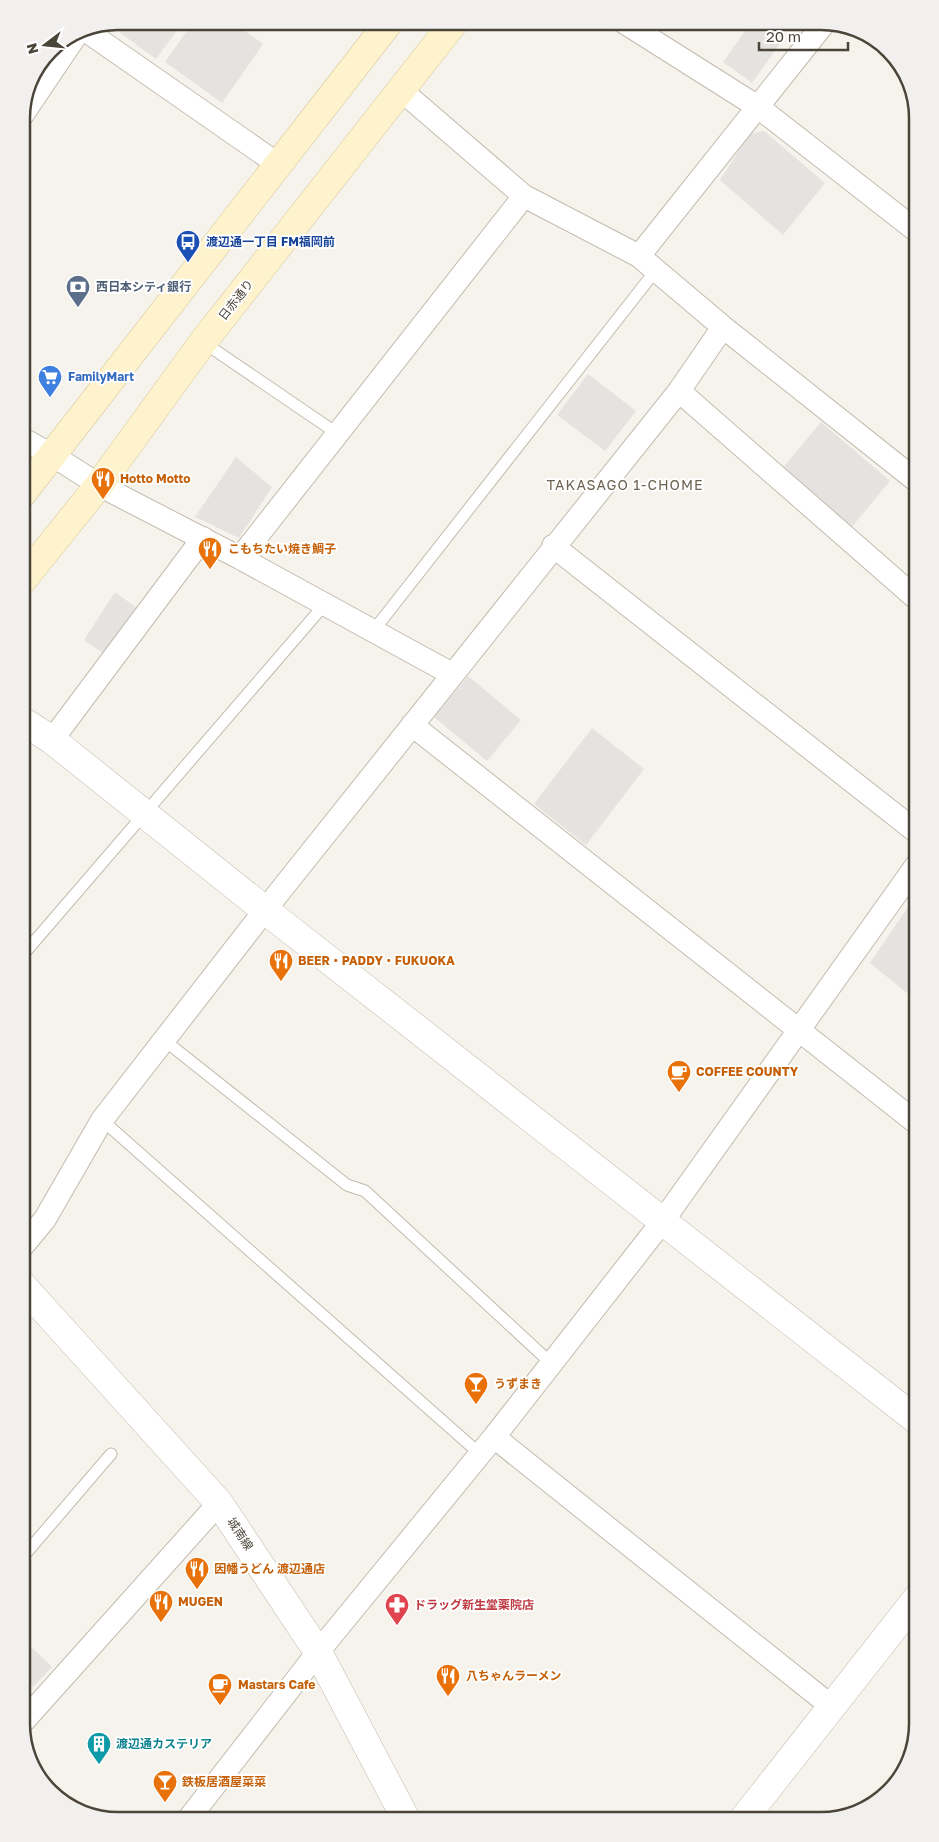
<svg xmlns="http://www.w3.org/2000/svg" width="939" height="1842" viewBox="0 0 939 1842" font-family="'Golos Text','Noto Sans JP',sans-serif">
	<rect width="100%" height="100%" fill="#f6f3ec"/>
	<path fill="#e5e3e0" d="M118,21h66l-28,38 -49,-36z
		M194,21h37l32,23 -41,59 -57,-41z
		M752,21h15l19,14 -34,48 -29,-21z
		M764,131l61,52 -42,52 -63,-55 30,-46z
		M588,374l48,37 -31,40 -48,-36z
		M821,422l69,59 -39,47 -70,-58z
		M236,457l36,30 -33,51 -44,-21z
		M115,592l23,17 -32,46 -22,-15z
		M468,676l53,44 -34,41 -53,-44z
		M592,728l52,41 -58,76 -52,-41z
		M918,892v110l-48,-39z
		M21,1637l31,30 -19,20 -12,-12z"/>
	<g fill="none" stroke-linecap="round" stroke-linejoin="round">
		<defs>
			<path id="service" d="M203,342l135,92
				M374,630l282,-360
				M21,957l304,-353
				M164,1040l183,145 18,6 187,173
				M102,1120l378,334
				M21,1559l90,-105"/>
			<path id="minor" d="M622,21l136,86 160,125
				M82,28l197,137
				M402,91l122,105 115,60 84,71 195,155
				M21,117l60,-89
				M639,256l187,-235
				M679,391l239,209
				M21,438l31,17 47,30 141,73 212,116
				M553,546l365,287
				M240,558l284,-362
				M412,725l506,399
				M52,740l151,-202
				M21,1248l24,-29 57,-99 163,-210 414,-519 44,-64
				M494,1437l337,269
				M21,1724l198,-221
				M187,1821l131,-169 176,-215 168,-215 256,-359"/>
			<path id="tertiary" d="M21,720l31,20 213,170 653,511
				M21,1284l198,219 99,149 89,169
				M742,1821l176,-224"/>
			<path id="secondary" d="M21,495l369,-474
				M21,582l78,-97 104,-143 252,-321"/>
		</defs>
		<use href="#service" stroke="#c2bbae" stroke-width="13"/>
		<use href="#minor" stroke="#c2bbae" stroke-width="24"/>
		<use href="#tertiary" stroke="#c2bbae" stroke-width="29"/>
		<use href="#secondary" stroke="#d6c79b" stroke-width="29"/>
		<use href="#service" stroke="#fff" stroke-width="11"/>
		<use href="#minor" stroke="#fff" stroke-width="22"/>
		<use href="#tertiary" stroke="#fff" stroke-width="28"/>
		<use href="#secondary" stroke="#fff3cd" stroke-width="28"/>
	</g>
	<defs>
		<symbol id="bus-pin" viewBox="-11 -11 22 30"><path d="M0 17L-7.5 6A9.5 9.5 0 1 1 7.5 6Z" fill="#1a4fb4" stroke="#fff"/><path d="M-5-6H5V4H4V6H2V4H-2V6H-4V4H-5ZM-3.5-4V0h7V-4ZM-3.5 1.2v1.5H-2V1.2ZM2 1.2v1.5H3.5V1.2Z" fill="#fff"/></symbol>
		<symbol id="bank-pin" viewBox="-11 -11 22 30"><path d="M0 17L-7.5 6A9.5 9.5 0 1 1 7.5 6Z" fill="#5c6f8a" stroke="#fff"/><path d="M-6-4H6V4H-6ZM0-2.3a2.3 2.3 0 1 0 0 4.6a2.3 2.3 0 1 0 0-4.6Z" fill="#fff"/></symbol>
		<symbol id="supermarket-pin" viewBox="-11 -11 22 30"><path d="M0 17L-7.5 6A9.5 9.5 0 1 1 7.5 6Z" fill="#3f7fe0" stroke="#fff"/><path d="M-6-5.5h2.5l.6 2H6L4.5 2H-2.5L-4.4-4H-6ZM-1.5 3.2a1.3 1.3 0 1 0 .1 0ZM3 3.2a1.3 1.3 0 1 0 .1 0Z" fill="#fff"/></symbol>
		<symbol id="restaurant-pin" viewBox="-11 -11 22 30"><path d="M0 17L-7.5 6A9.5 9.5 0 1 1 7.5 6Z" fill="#e8710a" stroke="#fff"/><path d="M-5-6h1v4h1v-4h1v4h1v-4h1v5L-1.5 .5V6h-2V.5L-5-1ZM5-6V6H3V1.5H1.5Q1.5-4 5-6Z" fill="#fff"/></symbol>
		<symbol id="cafe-pin" viewBox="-11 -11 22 30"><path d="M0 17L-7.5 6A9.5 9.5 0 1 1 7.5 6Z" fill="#e8710a" stroke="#fff"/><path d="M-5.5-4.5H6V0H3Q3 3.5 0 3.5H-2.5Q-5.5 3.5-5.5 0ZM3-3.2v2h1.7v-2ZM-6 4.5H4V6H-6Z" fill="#fff"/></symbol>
		<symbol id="bar-pin" viewBox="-11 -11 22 30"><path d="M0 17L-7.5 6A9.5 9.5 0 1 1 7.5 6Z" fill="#e8710a" stroke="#fff"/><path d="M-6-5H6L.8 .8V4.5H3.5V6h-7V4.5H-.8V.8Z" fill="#fff"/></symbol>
		<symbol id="pharmacy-pin" viewBox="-11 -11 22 30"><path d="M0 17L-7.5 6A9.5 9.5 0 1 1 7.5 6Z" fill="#e0444e" stroke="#fff"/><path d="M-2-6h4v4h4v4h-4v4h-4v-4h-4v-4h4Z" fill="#fff"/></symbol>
		<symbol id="building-pin" viewBox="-11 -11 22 30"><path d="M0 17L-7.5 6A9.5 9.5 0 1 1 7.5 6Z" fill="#0f9aa8" stroke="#fff"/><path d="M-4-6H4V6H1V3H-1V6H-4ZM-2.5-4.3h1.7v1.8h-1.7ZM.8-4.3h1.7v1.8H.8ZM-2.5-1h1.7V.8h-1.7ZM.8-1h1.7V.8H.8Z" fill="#fff"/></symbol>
	</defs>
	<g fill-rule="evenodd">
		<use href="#bus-pin" x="174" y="228" width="28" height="38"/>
		<use href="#bank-pin" x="64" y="273" width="28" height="38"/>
		<use href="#supermarket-pin" x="36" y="363" width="28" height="38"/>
		<use href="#restaurant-pin" x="89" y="465" width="28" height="38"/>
		<use href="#restaurant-pin" x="196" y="535" width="28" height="38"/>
		<use href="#restaurant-pin" x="267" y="947" width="28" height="38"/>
		<use href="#cafe-pin" x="665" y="1058" width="28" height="38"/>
		<use href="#bar-pin" x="462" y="1370" width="28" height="38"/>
		<use href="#restaurant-pin" x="183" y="1555" width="28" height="38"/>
		<use href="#restaurant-pin" x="147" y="1588" width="28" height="38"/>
		<use href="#pharmacy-pin" x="383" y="1591" width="28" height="38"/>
		<use href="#restaurant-pin" x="434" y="1662" width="28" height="38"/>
		<use href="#cafe-pin" x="206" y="1671" width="28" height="38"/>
		<use href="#building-pin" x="85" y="1730" width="28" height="38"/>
		<use href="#bar-pin" x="151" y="1768" width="28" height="38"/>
	</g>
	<g text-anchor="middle" stroke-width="4" stroke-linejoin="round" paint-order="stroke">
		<g font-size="12" font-weight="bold" fill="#164399" stroke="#fff" text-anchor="start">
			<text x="206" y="246">渡辺通一丁目 FM福岡前</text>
		</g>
		<g font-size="12" font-weight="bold" fill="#4e5e75" stroke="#fff" text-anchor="start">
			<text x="96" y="291">西日本シティ銀行</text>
		</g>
		<g font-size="12" fill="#4b4439" stroke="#fff">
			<text transform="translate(236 300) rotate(-52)" y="4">日赤通り</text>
			<text transform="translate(240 1534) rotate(57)" y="4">城南線</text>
		</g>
		<g font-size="12" font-weight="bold" fill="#366cbe" stroke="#fff" text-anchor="start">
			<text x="68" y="381">FamilyMart</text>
		</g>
		<g font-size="12" font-weight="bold" fill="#c56008" stroke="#fff" text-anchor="start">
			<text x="120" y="483">Hotto Motto</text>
			<text x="228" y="553">こもちたい焼き鯛子</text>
			<text x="298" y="965">BEER・PADDY・FUKUOKA</text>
			<text x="696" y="1076">COFFEE COUNTY</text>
			<text x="494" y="1388">うずまき</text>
			<text x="214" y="1573">因幡うどん 渡辺通店</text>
			<text x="178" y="1606">MUGEN</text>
			<text x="466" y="1680">八ちゃんラーメン</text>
			<text x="238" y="1689">Mastars Cafe</text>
			<text x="182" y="1786">鉄板居酒屋菜菜</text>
		</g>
		<g font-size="12" font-weight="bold" fill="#be3a42" stroke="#fff" text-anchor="start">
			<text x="414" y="1609">ドラッグ新生堂薬院店</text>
		</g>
		<g font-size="12" font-weight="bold" fill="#0d838f" stroke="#fff" text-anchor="start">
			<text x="116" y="1748">渡辺通カステリア</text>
		</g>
		<g font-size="14" letter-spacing="1" fill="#6e6250" stroke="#fff">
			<text x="625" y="490">TAKASAGO 1-CHOME</text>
		</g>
	</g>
	<path d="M0 0H939V1842H0ZM118 30H821A88 88 0 0 1 909 118V1724A88 88 0 0 1 821 1812H118A88 88 0 0 1 30 1724V118A88 88 0 0 1 118 30Z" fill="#f1f0ef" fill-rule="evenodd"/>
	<path fill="none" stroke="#4b4439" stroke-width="2.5" d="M118 30H821A88 88 0 0 1 909 118V1724A88 88 0 0 1 821 1812H118A88 88 0 0 1 30 1724V118A88 88 0 0 1 118 30Z"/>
	<g transform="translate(45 45) rotate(254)" stroke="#ffffff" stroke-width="4" paint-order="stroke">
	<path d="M0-4L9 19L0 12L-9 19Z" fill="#4b4439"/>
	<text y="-8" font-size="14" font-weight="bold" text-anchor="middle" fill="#4b4439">N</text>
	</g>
	<path d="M759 42v8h89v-8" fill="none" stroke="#4b4439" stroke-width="2.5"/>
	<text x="766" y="42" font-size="15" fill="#4b4439" stroke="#ffffff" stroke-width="4" paint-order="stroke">20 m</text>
</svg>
